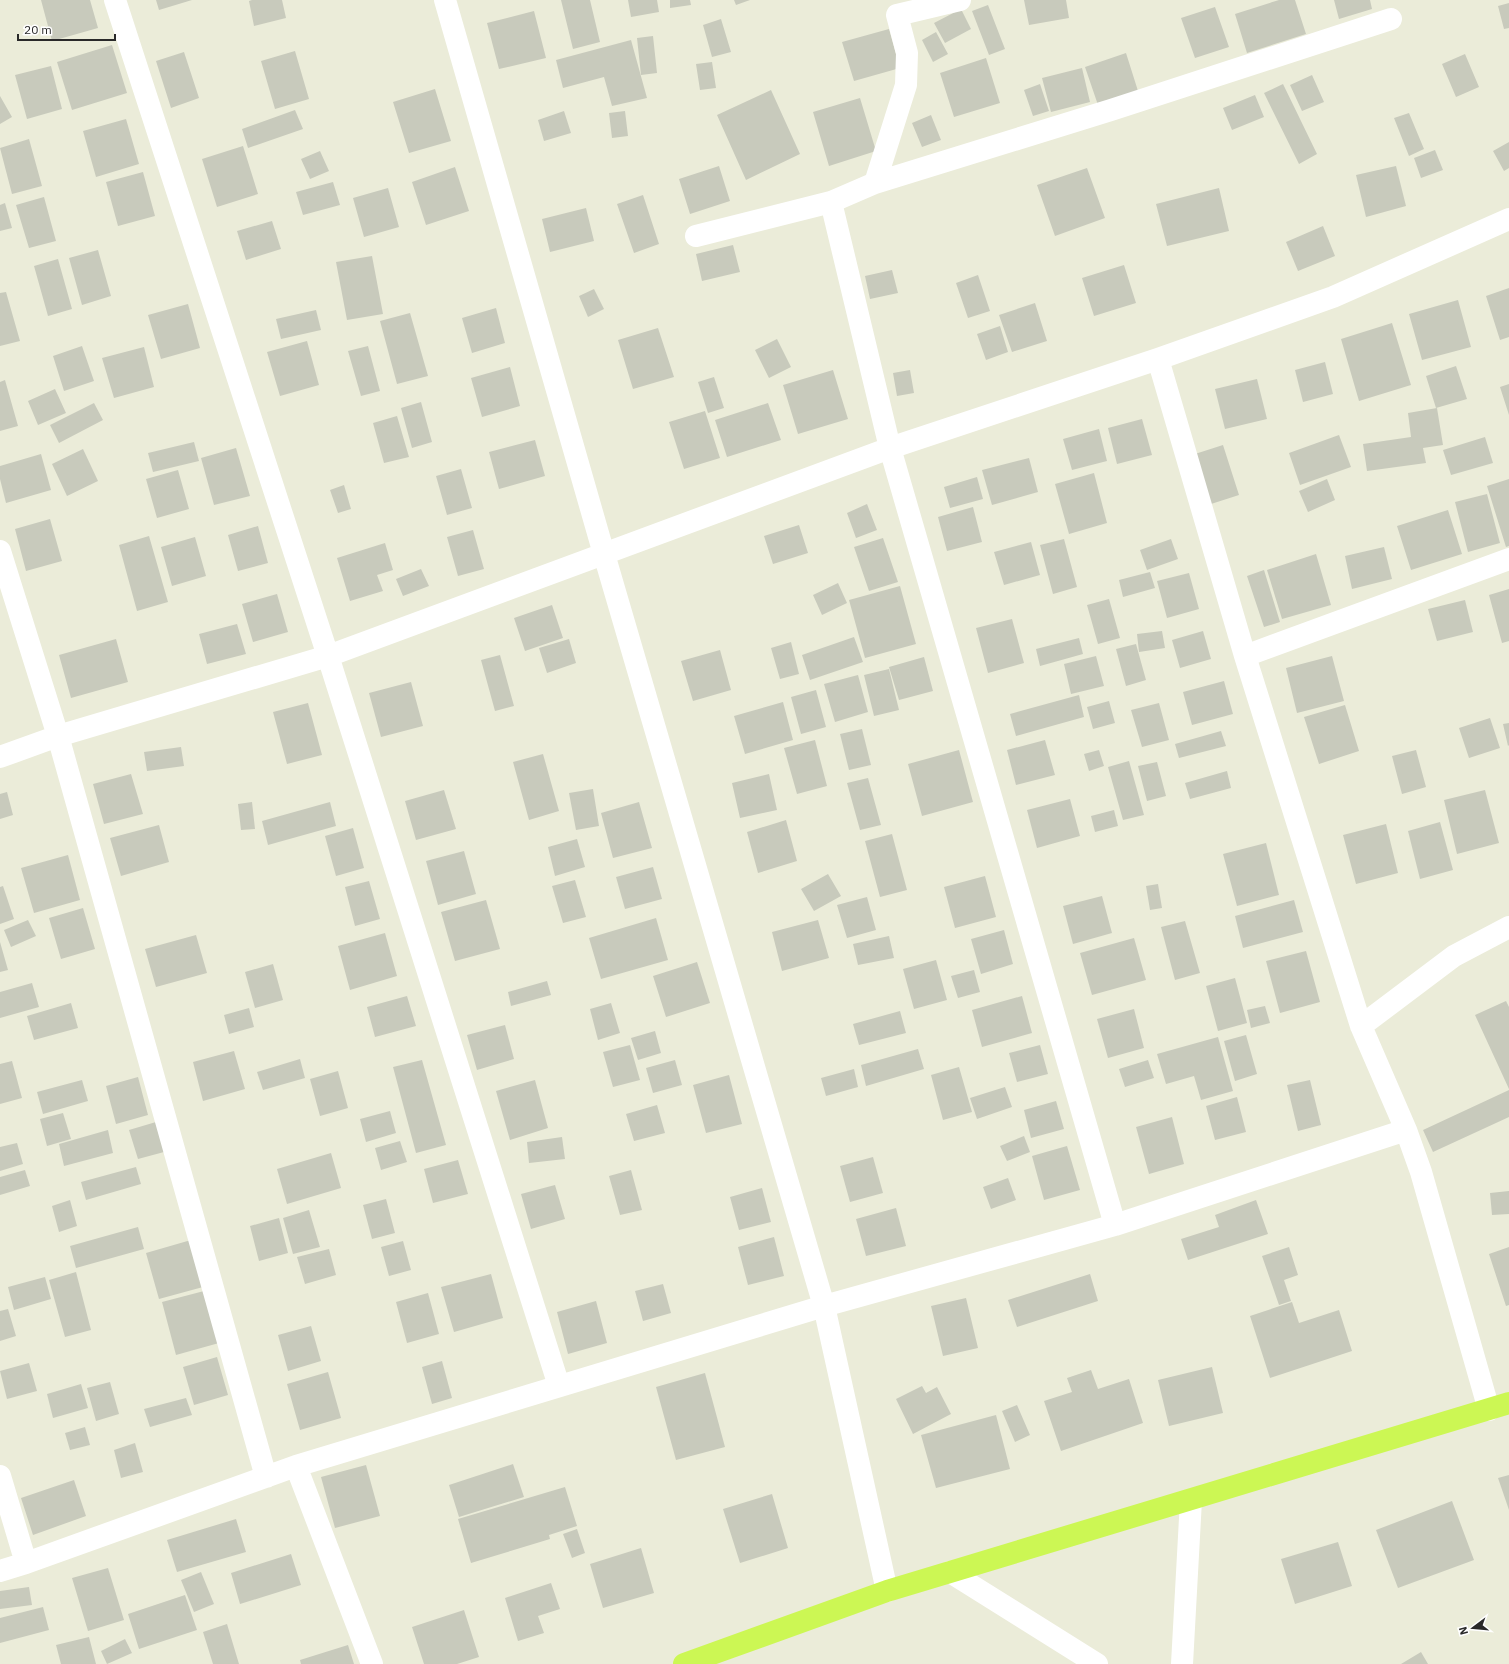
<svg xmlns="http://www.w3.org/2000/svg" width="1509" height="1664" viewBox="0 0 1509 1664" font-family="'IBM Plex Sans',sans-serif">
	<rect width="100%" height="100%" fill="#ebecd9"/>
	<path fill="#c8cabc" d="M41,0h49l8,28 -46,13z
		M156,0h36l-33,10z
		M252,0h30l4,18 -32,8 -5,-25z
		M561,0h29l10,42 -27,7z
		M628,0h29l2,12 -28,5z
		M670,0h20l1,5 -21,3z
		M734,0h16l-14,5z
		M1024,0h42l3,18 -40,7z
		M1279,0h16l11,34 -59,19 -12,-39z
		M1334,0h36l2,9 -33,10z
		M1509,3v25l-5,1 -6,-23z
		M988,5l17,44 -16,6 -17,-44z
		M1215,7l14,40 -34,11 -14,-40z
		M961,9l10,20 -26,14 -11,-20z
		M534,11l12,47 -47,11 -12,-46z
		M721,19l10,33 -19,5 -9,-32z
		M889,29l11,39 -46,13 -12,-39z
		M936,32l12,22 -15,8 -11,-22z
		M653,36l4,37 -16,2 -4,-37z
		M631,40l16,58 -35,8 -8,-29 -41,11 -7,-28z
		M112,45l15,48 -55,17 -15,-48z
		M295,51l14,48 -34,10 -14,-48z
		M184,52l15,46 -28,10 -15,-47z
		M1126,53l12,38 -40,14 -13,-38z
		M1465,54l14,33 -23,10 -14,-33z
		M986,58l14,45 -46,14 -14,-44z
		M712,62l4,26 -16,2 -4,-26z
		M51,66l11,43 -35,10 -12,-44z
		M1082,68l8,34 -39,10 -9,-34z
		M1312,75l12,27 -22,9 -12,-26z
		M1040,84l9,27 -16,5 -9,-26z
		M1283,84l34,70 -18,10 -35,-71z
		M435,89l16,52 -42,12 -16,-51z
		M771,90l29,64 -54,26 -29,-65z
		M1255,95l9,22 -32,13 -9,-22z
		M0,96l12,21 -12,7z
		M860,98l16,53 -47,15 -16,-54z
		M295,110l8,19 -55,19 -6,-19z
		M564,111l7,22 -27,8 -6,-21z
		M625,111l3,25 -16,2 -3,-25z
		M1409,113l15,36 -15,7 -15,-38z
		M931,115l10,25 -19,7 -10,-24z
		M126,119l13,45 -43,13 -13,-46z
		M29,139l13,47 -30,8 -12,-46z
		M1509,142v26l-5,3 -11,-20z
		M243,146l15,48 -41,13 -15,-48z
		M1435,150l8,20 -22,8 -7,-20z
		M320,151l9,20 -19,8 -9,-20z
		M719,166l11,35 -40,13 -11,-35z
		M1396,166l10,40 -40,11 -10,-42z
		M455,167l14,44 -43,14 -14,-43z
		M1087,168l18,50 -50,18 -18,-51z
		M143,172l12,44 -37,10 -12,-44z
		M333,182l7,23 -37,10 -7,-23z
		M388,188l11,39 -35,10 -11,-39z
		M1219,188l10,43 -62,15 -11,-42z
		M643,195l16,49 -25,9 -17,-49z
		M44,197l12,44 -27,7 -13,-43z
		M5,203l7,25 -12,3v-26z
		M586,208l8,33 -44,11 -8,-33z
		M272,221l9,28 -35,11 -9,-29z
		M1323,226l12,30 -37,15 -12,-29z
		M733,245l7,27 -38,9 -6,-27z
		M98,250l13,46 -29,9 -13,-47z
		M372,256l11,58 -36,6 -11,-58z
		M58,259l14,50 -24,7 -14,-50z
		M1124,265l12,38 -42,13 -12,-38z
		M892,270l6,23 -28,6 -5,-23z
		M978,275l12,36 -22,7 -12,-35z
		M1509,288v49l-9,3 -14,-44z
		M594,289l10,20 -16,8 -9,-21z
		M6,292l14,49 -20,5v-53z
		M1458,300l13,47 -49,13 -13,-46z
		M1035,303l12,38 -35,11 -13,-37z
		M188,304l12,44 -39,11 -13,-44z
		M496,308l9,35 -33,10 -10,-35z
		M316,310l5,20 -40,9 -5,-20z
		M410,313l18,63 -31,8 -17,-63z
		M1392,323l19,62 -52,16 -18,-62z
		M1000,326l8,26 -22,8 -9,-26z
		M658,328l16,49 -41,12 -15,-49z
		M777,339l14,28 -22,11 -14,-28z
		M307,341l12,44 -39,11 -13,-44z
		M82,346l12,35 -30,10 -11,-35z
		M368,346l12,45 -19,5 -13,-45z
		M144,347l10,40 -40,11 -12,-40z
		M1325,362l8,32 -30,8 -8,-32z
		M1456,366l11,33 -31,9 -10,-32z
		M510,367l10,39 -38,11 -11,-39z
		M833,370l15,49 -50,15 -15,-49z
		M910,370l4,23 -17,3 -4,-23z
		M714,377l10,31 -16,5 -10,-31z
		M1257,379l10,40 -42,10 -10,-40z
		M5,380l13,46 -18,5v-49z
		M1509,384v31l-9,-28z
		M55,389l11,24 -28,12 -10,-24z
		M421,402l11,40 -20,6 -11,-40z
		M94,403l9,17 -44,23 -9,-18z
		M768,403l13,37 -54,17 -12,-37z
		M1437,408l6,37 -20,3 3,15 -59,8 -4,-27 48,-7 -3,-24z
		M705,411l15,47 -36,11 -15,-47z
		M397,416l12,41 -25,6 -11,-40z
		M1142,419l10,36 -35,9 -9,-36z
		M1099,429l8,32 -35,9 -9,-31z
		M1339,435l12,32 -51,18 -11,-32z
		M1485,437l8,26 -42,12 -8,-25z
		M535,440l10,36 -46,13 -10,-37z
		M194,442l5,19 -46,11 -5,-19z
		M1223,445l16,50 -28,9 -16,-50z
		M236,448l14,48 -36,9 -13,-47z
		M83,449l15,32 -31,15 -15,-32z
		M41,454l10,36 -45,13 -6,-24v-13z
		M1029,458l9,34 -46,13 -10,-35z
		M461,469l11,39 -25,7 -11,-39z
		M178,470l11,39 -32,9 -11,-39z
		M1094,473l13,50 -38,11 -14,-50z
		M977,477l6,22 -33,9 -6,-21z
		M1327,479l8,21 -27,12 -9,-21z
		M1509,479v67l-3,1 -19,-61z
		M344,485l7,24 -13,4 -8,-23z
		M1487,494l13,49 -32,9 -13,-50z
		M867,504l10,26 -21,8 -9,-25z
		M973,507l9,35 -35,9 -9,-34z
		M1448,510l14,44 -51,16 -14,-44z
		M50,519l12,42 -36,10 -11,-42z
		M799,525l9,28 -35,11 -9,-28z
		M258,526l10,37 -30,8 -10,-36z
		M473,530l11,39 -26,7 -11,-39z
		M149,536l19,66 -31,9 -18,-66z
		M195,537l11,39 -34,10 -11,-39z
		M883,538l15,44 -29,9 -15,-44z
		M1064,539l13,48 -24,7 -13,-49z
		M1171,539l7,20 -31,11 -7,-20z
		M1031,542l9,33 -36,10 -10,-33z
		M385,543l8,27 -16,5 6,16 -33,10 -13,-43z
		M1384,547l8,32 -40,10 -7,-33z
		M1316,554l15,51 -49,14 -15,-49z
		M421,569l8,17 -26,10 -7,-17z
		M1264,570l16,52 -16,5 -17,-51z
		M1150,572l5,16 -32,9 -4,-17z
		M1189,573l10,36 -32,9 -10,-37z
		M838,583l9,20 -25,12 -9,-20z
		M900,586l16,58 -51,14 -16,-58z
		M1509,589v52l-7,2 -13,-48z
		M277,594l11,38 -35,10 -11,-38z
		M1109,599l11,39 -22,6 -11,-39z
		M1465,600l8,32 -36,9 -9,-32z
		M552,605l11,33 -38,13 -11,-33z
		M1012,619l12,44 -36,10 -12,-45z
		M237,624l9,30 -39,10 -8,-30z
		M1162,631l3,17 -26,4 -2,-18z
		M1203,631l8,28 -31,9 -8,-28z
		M854,637l9,25 -53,18 -8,-25z
		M1079,638l4,16 -43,12 -4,-17z
		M116,639l12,43 -57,16 -12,-43z
		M569,639l7,24 -29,10 -8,-25z
		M791,642l8,32 -19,5 -9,-31z
		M1136,644l10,36 -20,6 -10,-37z
		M720,650l11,40 -38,11 -12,-40z
		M500,655l14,51 -19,5 -14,-51z
		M1096,656l8,30 -33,8 -7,-30z
		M1332,656l12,45 -47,12 -11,-45z
		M924,657l9,34 -34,9 -10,-33z
		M889,669l10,41 -25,6 -10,-41z
		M858,675l10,37 -33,10 -11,-38z
		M1224,681l9,33 -41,11 -9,-33z
		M411,682l12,44 -42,11 -12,-44z
		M816,690l10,37 -25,7 -10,-37z
		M1079,695l5,22 -68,19 -6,-22z
		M1109,701l6,22 -22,6 -6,-22z
		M783,702l10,38 -48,14 -11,-38z
		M308,703l14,52 -35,9 -14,-52z
		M1159,703l10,37 -27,7 -11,-37z
		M1345,705l14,46 -40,13 -15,-47z
		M1490,718l10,30 -31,10 -10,-30z
		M1509,723v22l-1,1 -5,-22z
		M862,729l9,36 -22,5 -9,-36z
		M1221,731l5,15 -47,12 -4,-14z
		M815,740l12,46 -30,8 -13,-46z
		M1045,740l10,35 -39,10 -9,-35z
		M181,747l3,19 -37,5 -3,-19z
		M959,750l14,52 -51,14 -14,-52z
		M1099,750l5,16 -15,5 -5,-17z
		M1416,750l10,37 -24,7 -10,-38z
		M543,754l16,57 -30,9 -16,-58z
		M1129,761l15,54 -21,5 -15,-53z
		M1157,762l9,34 -19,5 -9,-35z
		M1227,771l4,17 -41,11 -5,-16z
		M131,774l12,40 -39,10 -11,-40z
		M769,774l8,36 -37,8 -8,-35z
		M868,778l13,47 -21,5 -13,-47z
		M593,789l6,37 -23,4 -7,-37z
		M444,790l12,39 -40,11 -11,-39z
		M1485,790l14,53 -42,11 -13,-54z
		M7,792l6,23 -13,4v-25z
		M1070,799l10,37 -43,12 -10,-38z
		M252,802l3,27 -14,1 -3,-26z
		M330,802l6,24 -68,19 -6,-24z
		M639,802l13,46 -39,10 -12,-45z
		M1114,810l4,16 -23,6 -4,-16z
		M786,820l11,41 -39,12 -11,-41z
		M1440,822l13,48 -33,9 -12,-48z
		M1386,824l12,49 -42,11 -13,-49z
		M159,825l10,37 -48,14 -11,-38z
		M353,828l11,40 -28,8 -11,-40z
		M892,834l15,56 -27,7 -15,-56z
		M577,839l8,28 -30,9 -7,-29z
		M1266,843l13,52 -42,11 -14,-52z
		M464,851l12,43 -38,11 -12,-44z
		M68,855l12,45 -46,13 -13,-45z
		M653,867l9,32 -37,10 -9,-32z
		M828,874l13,22 -27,15 -13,-22z
		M985,876l11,41 -41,11 -11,-41z
		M575,880l11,37 -23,6 -11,-37z
		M369,881l11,38 -25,7 -10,-39z
		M1158,884l4,24 -12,2 -4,-24z
		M3,886l11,33 -14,5v-37z
		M1102,896l10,37 -39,11 -10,-38z
		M867,897l9,33 -29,8 -10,-33z
		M486,900l14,49 -45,12 -14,-49z
		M1294,900l9,32 -60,16 -8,-32z
		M83,908l12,41 -34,10 -12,-41z
		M656,918l12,42 -67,19 -12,-41z
		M28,920l8,16 -25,11 -7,-17z
		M818,920l11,38 -47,13 -10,-39z
		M1185,921l15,52 -25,7 -14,-53z
		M1004,930l9,34 -32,10 -10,-35z
		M385,933l12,43 -47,14 -12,-44z
		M196,935l11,38 -51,14 -11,-38z
		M889,936l5,22 -36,7 -5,-21z
		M1134,938l12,42 -54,15 -12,-42z
		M0,942l8,28 -8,2z
		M1306,951l14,51 -40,11 -14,-52z
		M936,960l11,40 -33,9 -11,-40z
		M697,962l13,41 -44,14 -13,-41z
		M273,964l10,36 -28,8 -10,-36z
		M974,970l6,22 -22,6 -7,-22z
		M1235,978l12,45 -29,8 -12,-45z
		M547,981l4,14 -40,11 -3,-14z
		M32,983l7,24 -39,11v-26z
		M407,996l9,30 -41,11 -8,-30z
		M1022,996l10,37 -50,14 -10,-37z
		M1506,1001l3,6v82l-34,-74z
		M71,1003l7,25 -44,12 -7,-24z
		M611,1003l9,30 -22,7 -8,-31z
		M1265,1006l5,17 -19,5 -4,-18z
		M249,1008l5,19 -25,7 -5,-19z
		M1134,1009l10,39 -36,10 -11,-39z
		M900,1011l6,22 -47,12 -6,-21z
		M505,1025l9,34 -37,11 -10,-35z
		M655,1031l6,22 -23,7 -7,-22z
		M1246,1035l11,39 -22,7 -11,-40z
		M1218,1037l15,54 -32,9 -7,-24 -28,8 -9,-30z
		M630,1045l10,35 -27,7 -10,-35z
		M1040,1045l8,29 -31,8 -8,-29z
		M918,1049l6,20 -58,17 -5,-21z
		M234,1051l11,38 -42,12 -10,-39z
		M300,1059l5,19 -42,12 -6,-18z
		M422,1060l24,85 -30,8 -23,-86z
		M675,1060l7,25 -29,8 -7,-25z
		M1148,1060l6,18 -29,9 -6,-18z
		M12,1061l10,37 -22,6v-40z
		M959,1067l13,45 -29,8 -12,-45z
		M854,1069l4,18 -32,9 -5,-18z
		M338,1071l10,37 -28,8 -10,-37z
		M729,1075l13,49 -36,9 -13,-48z
		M138,1077l10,38 -32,9 -10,-38z
		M82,1080l6,21 -45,13 -6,-22z
		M535,1080l13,48 -38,12 -14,-49z
		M1310,1080l11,45 -23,6 -11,-46z
		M1005,1087l7,20 -35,12 -7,-21z
		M1509,1090v27l-76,35 -10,-22z
		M1237,1097l9,35 -31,8 -9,-34z
		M1056,1101l8,28 -33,9 -7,-28z
		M657,1105l8,28 -31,8 -8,-27z
		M390,1111l6,22 -30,9 -6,-23z
		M63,1113l8,26 -24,7 -7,-27z
		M1172,1117l12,47 -35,10 -13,-47z
		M156,1122l8,30 -26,7 -9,-29z
		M108,1130l5,23 -49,13 -5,-22z
		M1024,1136l6,16 -23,9 -7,-15z
		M562,1137l3,22 -36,4 -2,-21z
		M400,1141l7,21 -26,8 -6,-22z
		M17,1143l6,21 -23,7v-24z
		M1067,1146l13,44 -36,10 -12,-44z
		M331,1153l10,35 -54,16 -10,-35z
		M873,1157l10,36 -33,9 -10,-36z
		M458,1160l10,34 -35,9 -9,-34z
		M136,1167l5,17 -55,16 -5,-18z
		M25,1170l5,16 -30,9v-18z
		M631,1170l11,40 -22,5 -11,-39z
		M1008,1178l8,22 -25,9 -8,-22z
		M555,1185l10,34 -34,10 -10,-35z
		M762,1188l9,34 -32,8 -9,-33z
		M1509,1191v23l-17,1 -2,-22z
		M386,1199l9,34 -23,6 -9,-34z
		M70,1200l7,26 -18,6 -7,-26z
		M1256,1200l12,34 -80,26 -7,-21 38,-12 -4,-12z
		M896,1208l10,38 -40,10 -10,-37z
		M309,1210l11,37 -27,7 -10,-36z
		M279,1218l9,35 -29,8 -9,-35z
		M138,1227l6,22 -68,19 -6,-22z
		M774,1237l10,39 -36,9 -10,-38z
		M191,1240l12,47 -44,12 -13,-46z
		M403,1241l8,29 -22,6 -8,-29z
		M1289,1247l9,28 -14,5 7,21 -12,4 -17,-49z
		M1509,1247v58l-3,1 -17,-52z
		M329,1249l7,26 -31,9 -8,-27z
		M76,1272l15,58 -26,7 -16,-57z
		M491,1274l12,44 -49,14 -13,-45z
		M1090,1274l8,27 -81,26 -9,-27z
		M45,1277l6,22 -37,11 -6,-23z
		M663,1284l8,29 -28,8 -8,-30z
		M204,1291l15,52 -43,12 -14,-53z
		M428,1293l11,41 -32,9 -11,-41z
		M966,1298l12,50 -35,8 -12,-50z
		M596,1301l11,42 -39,11 -11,-42z
		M1292,1302l7,21 40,-13 13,41 -82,27 -20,-62z
		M8,1309l8,27 -16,5v-30z
		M311,1326l10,35 -33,10 -10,-36z
		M217,1357l11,38 -34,10 -11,-38z
		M442,1361l10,37 -20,6 -10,-37z
		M29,1363l8,28 -30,8 -7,-28z
		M1212,1367l11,46 -54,13 -11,-46z
		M1091,1370l7,19 31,-10 14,44 -82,28 -17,-50 28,-9 -5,-14z
		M328,1372l13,46 -41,12 -13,-46z
		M705,1373l20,74 -49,13 -20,-73z
		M110,1382l9,32 -23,7 -9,-33z
		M81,1384l7,24 -35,10 -6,-24z
		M922,1386l4,7 11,-6 14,27 -38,20 -17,-35z
		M186,1398l6,17 -42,12 -6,-18z
		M1017,1405l13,30 -15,7 -13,-31z
		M996,1415l14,54 -74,19 -15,-53z
		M85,1427l5,18 -20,5 -5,-17z
		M135,1443l8,29 -22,6 -7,-28z
		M513,1464l11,33 -65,20 -10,-32z
		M366,1465l14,51 -45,12 -14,-51z
		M1509,1475v35l-11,-32z
		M74,1480l12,36 -53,19 -12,-37z
		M565,1487l12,39 -28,9 1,4 -79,24 -13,-44z
		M772,1494l16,54 -48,15 -17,-54z
		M1452,1501l22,59 -76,28 -22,-58z
		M236,1519l10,33 -69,20 -10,-32z
		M577,1529l8,24 -13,5 -9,-24z
		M1338,1542l14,44 -57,18 -14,-45z
		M641,1548l13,45 -51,15 -13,-44z
		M291,1554l10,31 -61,19 -9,-31z
		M108,1568l16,52 -36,11 -16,-53z
		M201,1572l13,32 -20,8 -13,-32z
		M551,1583l9,26 -22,7 6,17 -26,8 -13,-43z
		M29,1587l3,18 -32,4v-18z
		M185,1595l12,35 -58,19 -11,-35z
		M43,1607l6,23 -49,13v-25z
		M464,1610l15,47 -22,7h-33l-12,-37z
		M227,1624l12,40h-26l-10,-32z
		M89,1637l7,27h-35l-5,-19z
		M125,1639l7,14 -25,11 -6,-13z
		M348,1645l6,19h-53l-1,-4z
		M1421,1652l7,12h-27z"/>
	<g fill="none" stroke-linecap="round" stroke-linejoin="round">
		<path stroke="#fff" stroke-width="22" d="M115,0l213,656 231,730
			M445,0l159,554 220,752 63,285
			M875,183l31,-98 1,-32 -10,-38 63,-15
			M831,202l59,246 225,777
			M696,236l135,-34 44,-19 236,-73 280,-91
			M1158,359l87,297 116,370 45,104 15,42 68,238
			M0,551l58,185 208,741
			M1245,656l264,-97
			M0,757l58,-21 270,-80 562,-208 268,-89 175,-62 176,-78
			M1361,1026l93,-70 55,-29
			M296,1466l76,198
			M0,1476l26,87
			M0,1571l26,-8 270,-97 528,-160 291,-81 291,-95
			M950,1572l147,92
			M1182,1664l9,-164"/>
		<path stroke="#ccf754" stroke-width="22" d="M684,1664l203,-73 622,-188"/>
	</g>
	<g transform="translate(1473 1628) rotate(254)" stroke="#ffffff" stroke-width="3" paint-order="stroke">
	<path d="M0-3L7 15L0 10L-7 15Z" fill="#292929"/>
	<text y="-6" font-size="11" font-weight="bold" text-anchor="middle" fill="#292929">N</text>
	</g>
	<path d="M18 34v6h97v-6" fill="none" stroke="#292929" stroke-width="2"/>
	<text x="24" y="34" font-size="12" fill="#292929" stroke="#ffffff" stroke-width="3" paint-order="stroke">20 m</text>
</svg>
